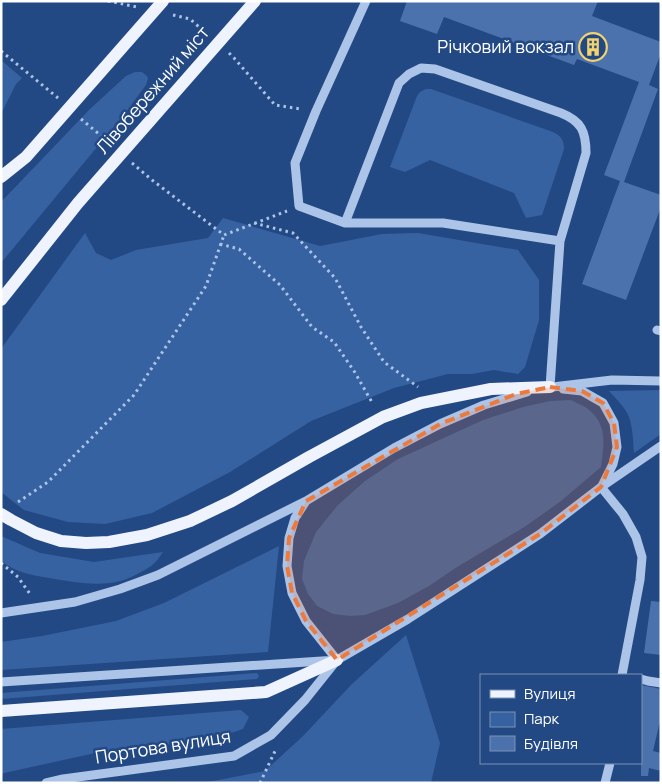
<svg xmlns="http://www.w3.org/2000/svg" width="662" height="784" viewBox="0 0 662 784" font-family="Manrope,sans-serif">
	<rect width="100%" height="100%" fill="#234984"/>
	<path fill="#3762a1" d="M1,60l21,18 -6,6 -15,30z
		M135,72h7l5,4 1,2 -2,7 -20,27 -125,151v-61l89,-93 36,-33z
		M426,89h5l122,43c8,4 11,8 11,17l-22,66 -16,3 -12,-25 -84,-33 -25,12 -15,-5 27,-71 3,-4z
		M223,218l97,28 62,-12 36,-1 100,17 21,30v40l-14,47 -7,7 -24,-4 -22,4h-24l-54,14 -83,33 -81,51 -78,41 -47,11 -37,-2 -44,-12 -23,-18v-143l84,-116 11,20 15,7 25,-10 72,-12z
		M661,390v44l-27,19c-1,-11 -1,-25 -5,-36 -4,-10 -13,-18 -20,-26z
		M571,400c5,3 12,5 17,9 20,16 16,36 13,58l-40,34 -35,25 -69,41 -28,19 -31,17 -33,12 -15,1 -17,-2 -16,-8 -9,-12 -6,-15 2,-18 12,-29 22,-27 27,-24 33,-22 85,-39 40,-13 27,-6z
		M1,536l39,17 54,9 69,-10c-8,12 -11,14 -22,20 -28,17 -56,12 -86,7 -19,-3 -39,-6 -54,-18z
		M279,546l-11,106 -267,18v-28l41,-6 74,-15 48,-18z
		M406,635l34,108 -9,40h-228l62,-12 38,-35 49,-52z
		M257,673l2,3 -2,3 -256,20v-6z
		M241,710l8,7 -6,12 -39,13 -86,6 -114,25 -3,2v-46z"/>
	<path fill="#4b72ac" d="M407,1h191l-6,15 69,26v11l-12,32 9,4 -34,93 37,13v12l-35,93 -44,-16 38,-103 -16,-6 35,-93 -62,-23 -3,6 -130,-48 -7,17 -37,-13z
		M651,601l10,1v53l-17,-2z
		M641,685l20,4v28l-8,34 8,2v18l-12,-3 -1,8h-7z"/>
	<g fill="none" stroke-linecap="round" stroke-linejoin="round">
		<path stroke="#acc4e8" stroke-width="3" stroke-dasharray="2.5 4" stroke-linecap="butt" d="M108,1l29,6
			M173,15l17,4 16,14
			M1,51l57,47
			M229,53l5,5 41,47 26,4
			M81,119l30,25
			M132,163l20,17 72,55 63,-24
			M254,223l39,10 42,45 26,49 23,35 34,25
			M220,244l19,5 41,36 32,42 22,15 20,29 19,33
			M18,502l30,-20 86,-87 72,-109 18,-51
			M1,563l17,14 12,17
			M260,783l16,-34"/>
		<path stroke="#acc4e8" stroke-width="9" d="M421,68l14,1 126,44c20,8 25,18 25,40l-26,88 -117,-18h-98l54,-140 10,-9z
			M345,223l-46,-17 -4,-43 21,-52 50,-110
			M657,330l4,1
			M550,387l10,-146
			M544,388l68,-8 49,1
			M563,389l19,2 21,12 11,20 3,24 -4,17 -11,22
			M601,487l22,27 13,23 6,20 -2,23 -18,95
			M1,613l74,-11 45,-13 38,-14 148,-74 88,-53 46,-24 44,-19 43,-13
			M641,679l7,2 13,2
			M1,682l336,-22 71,-41 132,-85 61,-47 60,-41
			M46,783l17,-4 171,-23 37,-21 34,-35 32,-40 -31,-39 -14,-28 -5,-27 2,-28 6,-20 11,-17
			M605,783l5,-20"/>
		<path stroke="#eef3fe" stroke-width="12" d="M1,177l25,-20 137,-156
			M1,300l77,-97 177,-202
			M1,514l10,6 25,13 25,8 25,2 23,-1 38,-7 43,-14 42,-20 77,-44 74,-40 38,-14 70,-14 59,-2
			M1,711l265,-19 71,-32"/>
	</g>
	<path fill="#ed7a3d" fill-opacity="0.2" stroke="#ed7a3d" stroke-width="4" stroke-dasharray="10 6" stroke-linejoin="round" d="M550,387l32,4 21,12 11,20 3,24 -16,40 -61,47 -203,126 -31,-39 -14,-28 -5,-27 2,-28 17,-37 134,-77 76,-30z"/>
	<defs>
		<symbol id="building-ring" viewBox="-11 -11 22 22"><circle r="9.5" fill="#234984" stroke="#f3d36e" stroke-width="1.5"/><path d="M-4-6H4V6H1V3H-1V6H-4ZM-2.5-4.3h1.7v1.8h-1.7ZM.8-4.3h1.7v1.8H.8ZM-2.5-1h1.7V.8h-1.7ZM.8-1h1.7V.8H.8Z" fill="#f3d36e"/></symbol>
	</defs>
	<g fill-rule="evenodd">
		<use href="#building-ring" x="577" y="31" width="32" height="32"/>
	</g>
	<g text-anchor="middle" stroke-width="5" stroke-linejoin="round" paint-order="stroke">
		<g font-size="18" fill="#fff" stroke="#234984" text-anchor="end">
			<text x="574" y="53">Річковий вокзал</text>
		</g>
		<g font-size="18" fill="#fff" stroke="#234984">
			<text transform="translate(153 90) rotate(-49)" y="6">Лівобережний міст</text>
			<text transform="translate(163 747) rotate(-9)" y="6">Портова вулиця</text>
		</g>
	</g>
	<rect width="662" height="784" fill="none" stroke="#ffffff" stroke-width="5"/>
	<rect x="480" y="674" width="162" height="90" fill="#234984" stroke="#7b92b5"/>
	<rect x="490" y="690" width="25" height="8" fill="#eef3fe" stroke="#7b92b5"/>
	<text x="524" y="699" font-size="15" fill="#ffffff">Вулиця</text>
	<rect x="490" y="712" width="25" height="15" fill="#3762a1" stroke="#7b92b5"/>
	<text x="524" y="724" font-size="15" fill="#ffffff">Парк</text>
	<rect x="490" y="736" width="25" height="15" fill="#4b72ac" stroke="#7b92b5"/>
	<text x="524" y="749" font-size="15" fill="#ffffff">Будівля</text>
</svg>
